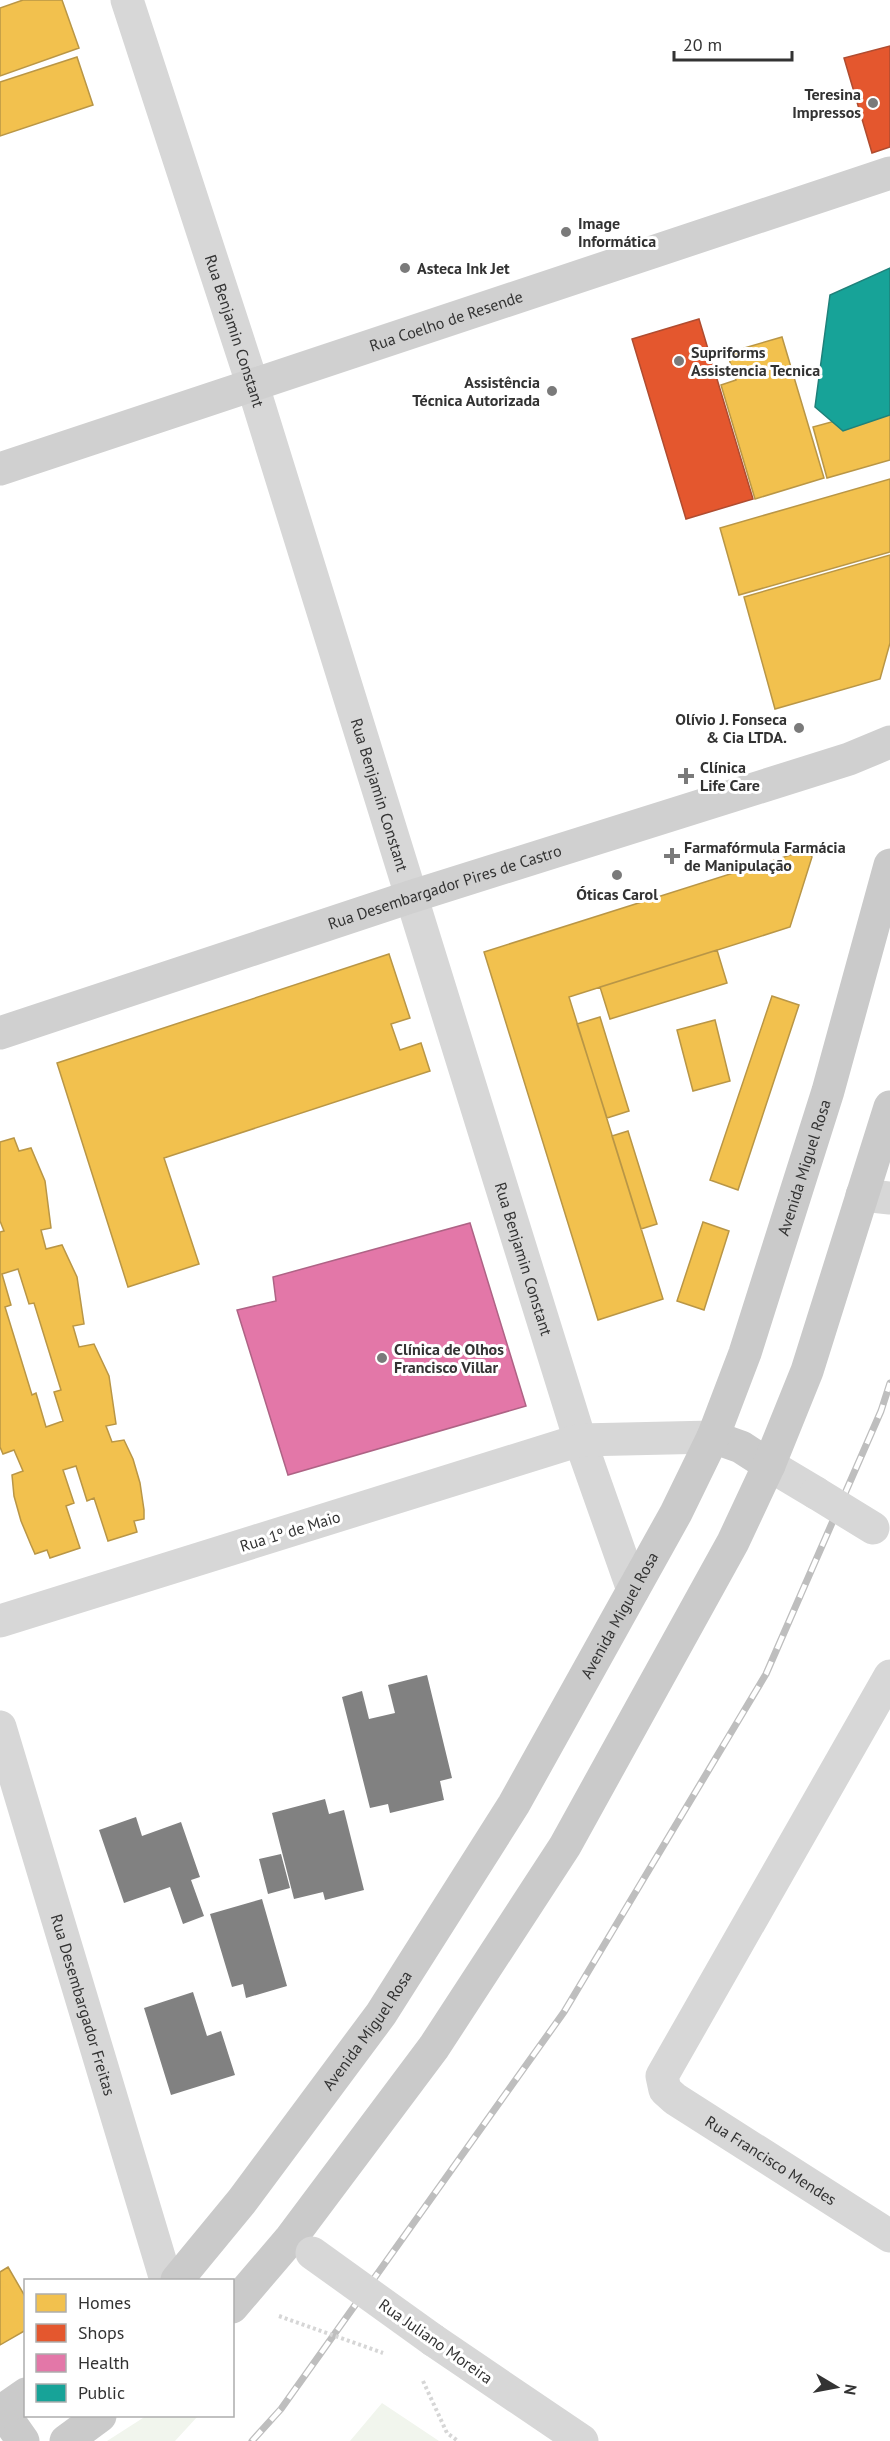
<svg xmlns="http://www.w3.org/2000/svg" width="890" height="2441" viewBox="0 0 890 2441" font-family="'PT Sans',sans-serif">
	<rect width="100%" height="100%" fill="#fff"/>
	<path fill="#f1f5ed" d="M382,2403l57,38h-89z
		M146,2416h52l-23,25h-68z"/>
	<path fill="#f2c14e" stroke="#b99646" stroke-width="1.5" fill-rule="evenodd" d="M23,0h39l17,48 -79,28v-68z
		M77,57l16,48 -93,31v-54z
		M782,337l42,141 -69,21 -34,-114 15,-5 -9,-27z
		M890,406v54l-63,18 -14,-51z
		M890,479v73l-151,43 -19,-67z
		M890,555v88l-10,36 -105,30 -31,-112z
		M806,850l6,7 -22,70 -221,70 94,302 -65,21 -114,-368z
		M717,950l10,33 -117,36 -10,-32z
		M389,954l21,64 -19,6 9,26 21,-7 9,28 -266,87 35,106 -71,23 -71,-224z
		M772,996l27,9 -61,185 -28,-10z
		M600,1017l29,94 -22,7 -30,-94z
		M715,1020l15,61 -37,10 -16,-61z
		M628,1131l29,93 -16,5 -29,-93z
		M14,1138l5,13 12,-3 14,33 6,47 -10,2 5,19 16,-4 15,32 7,47 -11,2 6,21 15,-3 15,32 7,48 -10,2 6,16 12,-2 9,19 7,24 4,27v9l-10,2 3,11 -29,9 -14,-43 -7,3 -11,-35 -13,4 11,33 -8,3 14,42 -30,10 -3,-8 -12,4 -4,-9 -10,-24 -7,-25 -2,-21 11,-4 -9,-21 -11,4 -3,-7v-215l4,-1 -4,-10v-79zM18,1269l11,35 5,-1 27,87 -7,2 9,29 -17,6 -10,-34 -4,2 -27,-88 6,-2 -9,-31z
		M703,1222l26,9 -25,79 -27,-9z
		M8,2267l18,31v32l-26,15v-73z"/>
	<path fill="#e4572e" stroke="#af4c30" stroke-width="1.5" d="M890,46v101l-18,6 -28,-95z
		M699,319l54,180 -67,20 -54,-180z"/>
	<path fill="#e377a8" stroke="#ae6385" stroke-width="1.5" d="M470,1223l56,183 -238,69 -51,-165 39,-9 -3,-24z"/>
	<path fill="#17a398" stroke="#1f817a" stroke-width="1.5" d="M890,268v147l-47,16 -28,-24 15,-112z"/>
	<path fill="#818181" d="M427,1675l25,103 -12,3 4,19 -54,13 -2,-9 -18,4 -28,-111 20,-6 7,28 26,-6 -7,-28z
		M325,1799l4,15 15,-4 20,80 -39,10 -2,-8 -29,7 -22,-86z
		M136,1817l6,19 39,-14 19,55 -9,3 13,36 -21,8 -13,-37 -46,16 -25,-73z
		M281,1854l9,34 -22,6 -9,-35z
		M262,1899l25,87 -41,12 -3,-14 -11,3 -22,-73z
		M193,1992l14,44 14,-5 14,44 -64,20 -27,-87z"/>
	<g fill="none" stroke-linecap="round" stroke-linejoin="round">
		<path stroke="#d6d6d6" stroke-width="4" stroke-dasharray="3 3" stroke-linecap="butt" d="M423,2381l24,52 11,8"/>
		<g stroke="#d7d7d7" stroke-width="33">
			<path id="s1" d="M127,0l126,386 327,1054 53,150"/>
			<path d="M862,1195l28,3"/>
			<path d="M0,1621l580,-181 133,-3"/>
			<path id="s2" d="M890,1676l-228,400 3,14 10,9 215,137"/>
			<path d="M433,2340l149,101"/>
		</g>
		<g stroke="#d7d7d7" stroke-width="33">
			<path d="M769,1465l47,28"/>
			<path id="s3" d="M0,1727l166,553"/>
		</g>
		<g stroke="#d0d0d0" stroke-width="33">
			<path id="s4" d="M0,469l890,-296"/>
			<path id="s5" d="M0,1033l410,-136 439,-138 41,-17"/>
		</g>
		<g stroke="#cacaca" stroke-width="33">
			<path d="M713,1437l28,10 28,18"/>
			<path id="s6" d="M177,2280l65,-79 139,-187 133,-210 162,-291 37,-76 32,-84 83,-262 62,-226"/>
			<path d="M232,2307l59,-69 143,-191 131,-201 168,-304 36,-77 38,-94 83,-264"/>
			<path d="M2,2411l21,30"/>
			<path d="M0,2412l26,-18"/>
			<path d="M66,2441l34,-25"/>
		</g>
		<defs>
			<path id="rail" d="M252,2441l29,-32 283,-397 202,-338 115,-263 9,-28"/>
		</defs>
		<use href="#rail" stroke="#bebebe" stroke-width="7"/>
		<use href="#rail" stroke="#fff" stroke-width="4.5" stroke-dasharray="14" stroke-linecap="butt"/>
		<path stroke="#d6d6d6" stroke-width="4" stroke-dasharray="3 3" stroke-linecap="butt" d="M279,2316l104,37"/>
		<path stroke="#d7d7d7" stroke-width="33" d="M312,2253l121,87"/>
		<path stroke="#d7d7d7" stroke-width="33" d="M816,1493l57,35"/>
	</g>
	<g fill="#7a7a7a" stroke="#fff" stroke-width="2">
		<circle cx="873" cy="103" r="6"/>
		<circle cx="566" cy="232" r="6"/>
		<circle cx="405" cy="268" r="6"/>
		<circle cx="679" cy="361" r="6"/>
		<circle cx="552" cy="391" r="6"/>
		<circle cx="799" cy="728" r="6"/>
		<path d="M683 767h6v6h6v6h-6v6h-6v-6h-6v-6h6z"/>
		<path d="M669 847h6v6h6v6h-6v6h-6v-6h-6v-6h6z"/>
		<circle cx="617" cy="875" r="6"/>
		<circle cx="382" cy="1358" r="6"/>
	</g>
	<g text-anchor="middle" stroke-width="6" stroke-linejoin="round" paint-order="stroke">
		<g font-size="16" font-weight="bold" fill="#333" stroke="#fff" text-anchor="start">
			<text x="861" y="100" text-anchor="end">Teresina<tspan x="861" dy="18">Impressos</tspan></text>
			<text x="578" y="229">Image<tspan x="578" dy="18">Informática</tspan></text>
			<text x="417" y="274">Asteca Ink Jet</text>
			<text x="691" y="358">Supriforms<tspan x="691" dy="18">Assistencia Tecnica</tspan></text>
			<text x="540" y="388" text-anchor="end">Assistência<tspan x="540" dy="18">Técnica Autorizada</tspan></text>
			<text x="787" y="725" text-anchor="end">Olívio J. Fonseca<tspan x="787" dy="18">&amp; Cia LTDA.</tspan></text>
			<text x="700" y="773">Clínica<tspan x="700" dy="18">Life Care</tspan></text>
			<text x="684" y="853">Farmafórmula Farmácia<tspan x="684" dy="18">de Manipulação</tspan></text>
			<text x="617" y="900" text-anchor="middle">Óticas Carol</text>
			<text x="394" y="1355">Clínica de Olhos<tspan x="394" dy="18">Francisco Villar</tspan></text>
		</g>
		<g font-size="16" fill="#333" stroke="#fff">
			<text dy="6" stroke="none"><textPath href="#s4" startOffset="470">Rua Coelho de Resende</textPath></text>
			<text dy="6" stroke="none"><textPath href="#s1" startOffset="348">Rua Benjamin Constant</textPath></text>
			<text dy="6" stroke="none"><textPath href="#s1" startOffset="834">Rua Benjamin Constant</textPath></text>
			<text dy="6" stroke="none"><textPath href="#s5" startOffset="468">Rua Desembargador Pires de Castro</textPath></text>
			<text dy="6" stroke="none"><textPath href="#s6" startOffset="1286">Avenida Miguel Rosa</textPath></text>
			<text dy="6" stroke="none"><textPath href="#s1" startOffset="1320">Rua Benjamin Constant</textPath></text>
			<text transform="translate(290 1531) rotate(-17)" y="6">Rua 1º de Maio</text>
			<text dy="6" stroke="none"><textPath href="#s6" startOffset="800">Avenida Miguel Rosa</textPath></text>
			<text dy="6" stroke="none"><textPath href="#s3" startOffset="290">Rua Desembargador Freitas</textPath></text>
			<text dy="6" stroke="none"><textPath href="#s6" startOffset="314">Avenida Miguel Rosa</textPath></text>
			<text dy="6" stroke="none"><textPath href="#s2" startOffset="602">Rua Francisco Mendes</textPath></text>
			<text transform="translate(436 2341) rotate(35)" y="6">Rua Juliano Moreira</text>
		</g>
	</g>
	<rect x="24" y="2279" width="210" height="138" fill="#ffffff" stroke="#adadad" stroke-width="1.5"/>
	<rect x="36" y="2294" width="30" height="18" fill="#f2c14e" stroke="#adadad" stroke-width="1.5"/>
	<text x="78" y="2309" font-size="18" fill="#333333">Homes</text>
	<rect x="36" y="2324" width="30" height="18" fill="#e4572e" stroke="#adadad" stroke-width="1.5"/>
	<text x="78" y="2339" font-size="18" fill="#333333">Shops</text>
	<rect x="36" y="2354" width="30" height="18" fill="#e377a8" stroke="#adadad" stroke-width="1.5"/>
	<text x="78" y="2369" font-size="18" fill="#333333">Health</text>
	<rect x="36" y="2384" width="30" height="18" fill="#17a398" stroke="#adadad" stroke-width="1.5"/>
	<text x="78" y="2399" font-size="18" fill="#333333">Public</text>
	<g transform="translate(836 2387) rotate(100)" stroke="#ffffff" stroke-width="4.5" paint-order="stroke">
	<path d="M0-4.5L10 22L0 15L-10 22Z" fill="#333333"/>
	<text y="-9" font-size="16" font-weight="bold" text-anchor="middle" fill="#333333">N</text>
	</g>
	<path d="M674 51v9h118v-9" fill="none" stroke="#333333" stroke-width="3"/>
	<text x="683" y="51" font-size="18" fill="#333333" stroke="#ffffff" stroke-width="4.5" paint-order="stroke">20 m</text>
</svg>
